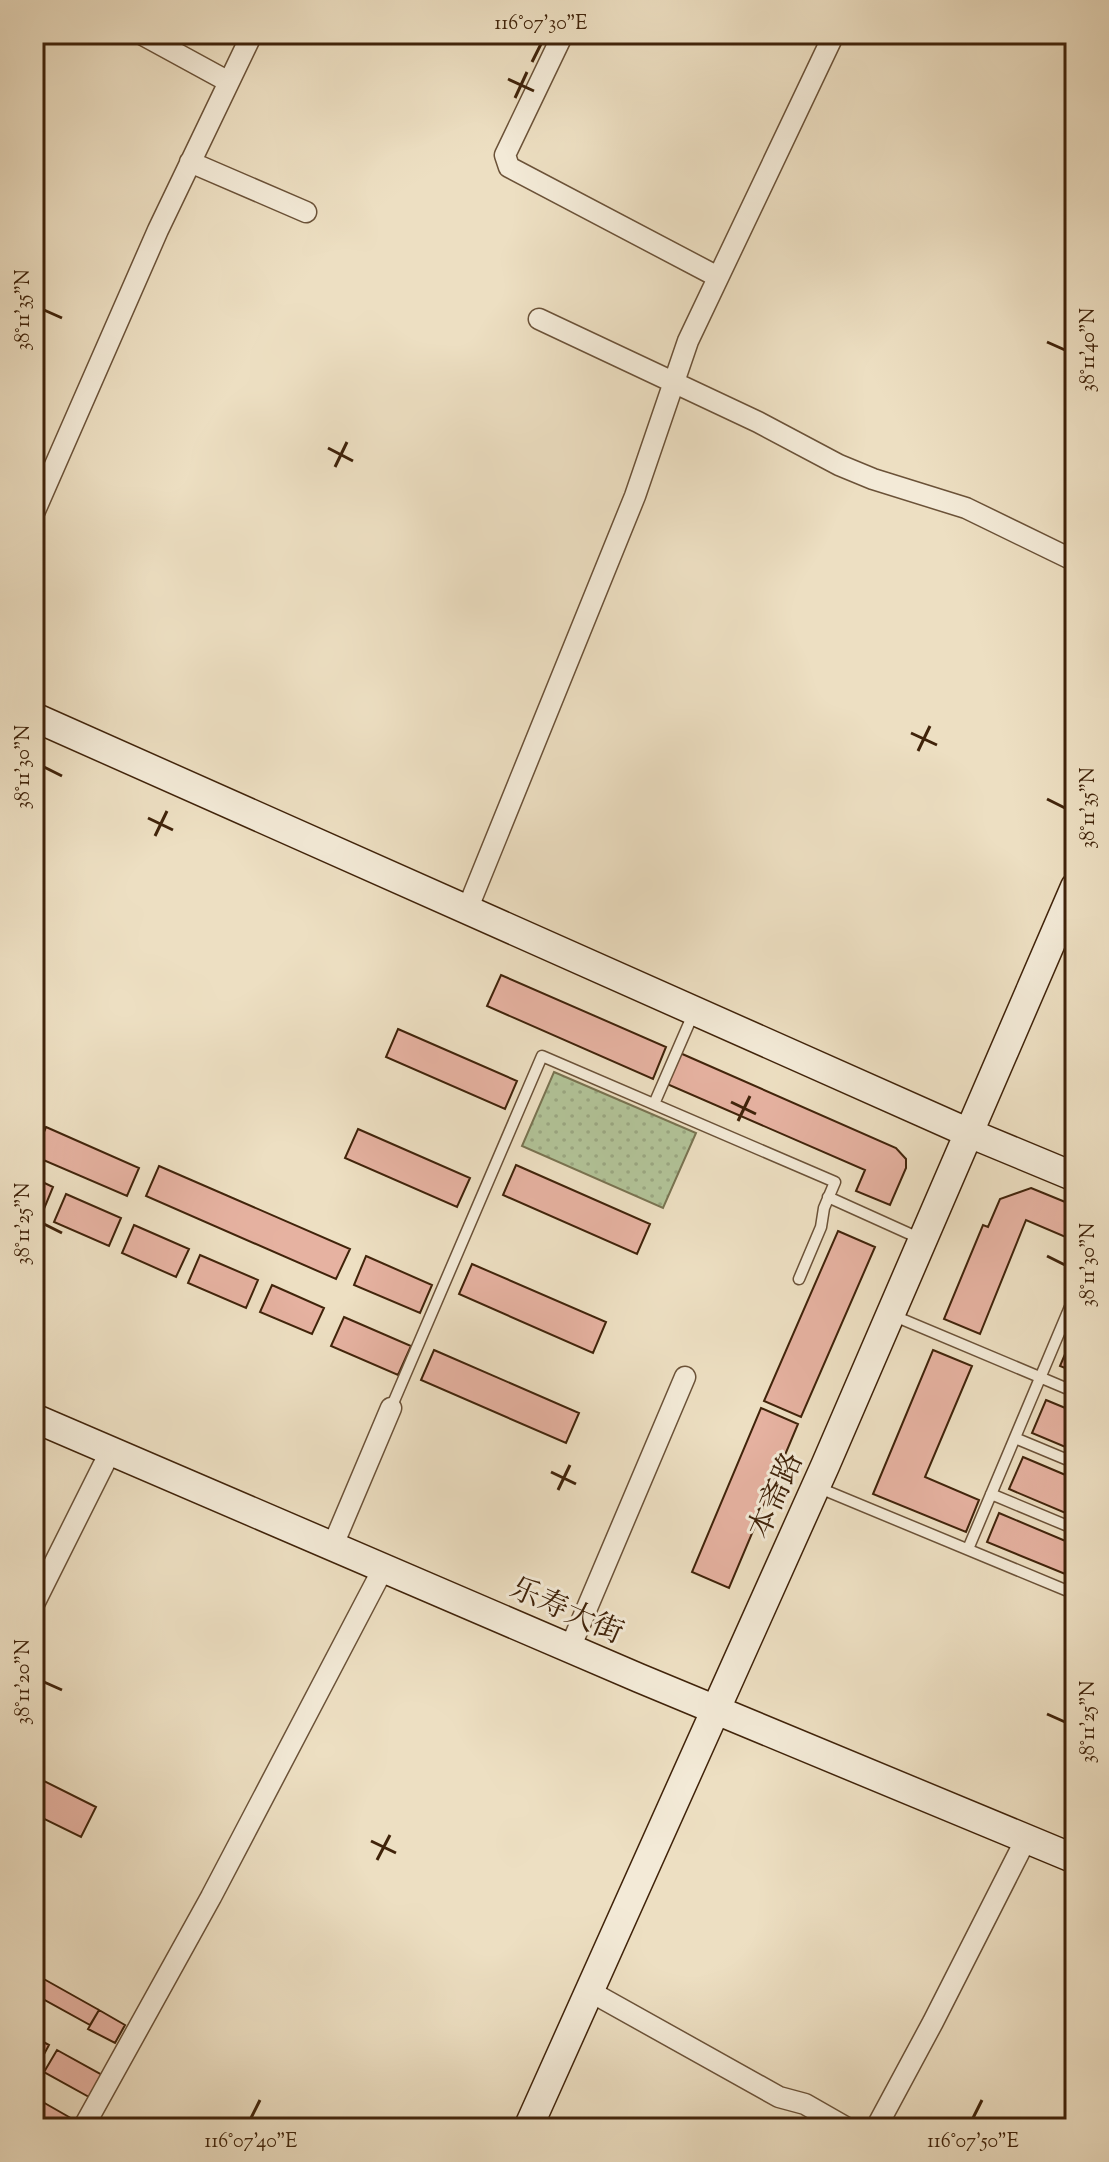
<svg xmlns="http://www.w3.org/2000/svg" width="1109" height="2162" viewBox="0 0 1109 2162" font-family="'Sorts Mill Goudy','Noto Serif SC',serif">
	<defs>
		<pattern id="grass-dots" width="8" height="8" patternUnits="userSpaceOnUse" patternTransform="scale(2)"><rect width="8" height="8" fill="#b2c398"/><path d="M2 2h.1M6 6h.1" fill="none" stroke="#9aa782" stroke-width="1.8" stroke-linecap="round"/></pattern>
	</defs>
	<rect width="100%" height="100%" fill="#eddfc2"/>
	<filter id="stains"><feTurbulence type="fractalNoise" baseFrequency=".0025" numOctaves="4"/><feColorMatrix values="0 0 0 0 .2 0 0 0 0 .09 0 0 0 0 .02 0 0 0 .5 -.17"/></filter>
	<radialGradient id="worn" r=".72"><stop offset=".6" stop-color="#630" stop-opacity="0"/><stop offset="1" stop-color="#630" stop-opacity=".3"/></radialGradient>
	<path fill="url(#grass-dots)" stroke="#797351" stroke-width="2" d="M554,1072l142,61 -33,75 -141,-62z"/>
	<path fill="#e6b2a1" stroke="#40230a" stroke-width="2" d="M501,975l165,72 -13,32 -166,-73z
		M398,1029l119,52 -12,28 -119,-52z
		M680,1053l216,95 10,11v9l-16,37 -34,-14 9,-21 -198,-86z
		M46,1127l93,41 -12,28 -93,-40z
		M358,1129l112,49 -13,29 -112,-49z
		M516,1165l134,59 -13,30 -134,-59z
		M159,1166l191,83 -14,30 -190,-83z
		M34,1178l19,9 -14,34 -5,-2z
		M1031,1188l44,18v35l-49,-21 -46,114 -36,-15 39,-94 5,2 12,-28z
		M66,1194l55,24 -12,28 -55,-24z
		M134,1225l55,24 -13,28 -54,-24z
		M838,1231l37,16 -74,170 -37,-16z
		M200,1255l58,25 -12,28 -58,-25z
		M366,1256l66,29 -12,28 -66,-28z
		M472,1264l134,58 -13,31 -134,-59z
		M272,1285l52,23 -12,26 -52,-22z
		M344,1317l67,29 -13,29 -67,-29z
		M1074,1333l1,1v38l-15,-6z
		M434,1350l145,63 -13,30 -145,-63z
		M933,1350l39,16 -47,111 54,23 -13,32 -93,-38z
		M1046,1400l29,12v39l-43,-18z
		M761,1408l37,16 -69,164 -37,-16z
		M1023,1457l52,22v38l-66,-28z
		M999,1513l76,32v33l-88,-36z
		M34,1776l62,31 -15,30 -47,-23z
		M42,1978l57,32 -9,15 -56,-31z
		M99,2010l26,15 -10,18 -27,-14z
		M34,2037l15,8 -13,24 -2,-2z
		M57,2050l45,25 -13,22 -45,-25z
		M34,2097l42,24 -4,7h-38z"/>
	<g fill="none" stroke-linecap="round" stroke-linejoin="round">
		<defs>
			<path id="lane" d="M654,1104l40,-92
				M828,1197l93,42
				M892,1315l183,77
				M391,1408l151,-352 293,126 -11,26 -3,19 -22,52
				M1015,1438l60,25
				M817,1487l258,107
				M991,1494l84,35
				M968,1549l107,-254"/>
			<path id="street" d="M141,34l88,48
				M563,34l-58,121 4,12 209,110
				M190,162l116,50
				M539,319l219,103 81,43 34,14 93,29 109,53
				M34,513l124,-283 94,-196
				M467,910l168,-414 53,-155 146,-307
				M333,1545l58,-137
				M34,1604l77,-154
				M570,1648l115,-271
				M591,1992l188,105 26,7 42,24
				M83,2128l128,-231 173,-330
				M876,2128l57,-106 93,-183"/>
			<path id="secondary" d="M34,717l935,416 106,44
				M34,1418l605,260 436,181
				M528,2128l297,-662 250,-579"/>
		</defs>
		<use href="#lane" stroke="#6b5238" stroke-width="13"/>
		<use href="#street" stroke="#6b5238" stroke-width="23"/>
		<use href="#secondary" stroke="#40230a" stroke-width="31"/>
		<use href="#lane" stroke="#f3ead7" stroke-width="10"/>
		<use href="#street" stroke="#f3ead7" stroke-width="20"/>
		<use href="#secondary" stroke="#f3ead7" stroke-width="28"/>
	</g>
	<path fill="none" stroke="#40230a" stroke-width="3" d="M532,62l9,-18M508,79l26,12M515,98l12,-26M44,310l18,8M1047,342l18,8M328,448l25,13M335,467l12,-25M911,733l26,12M918,751l12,-25M44,767l18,9M1047,799l18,9M148,818l25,12M155,836l12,-25M731,1102l25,12M738,1121l12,-25M44,1224l18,9M1047,1256l18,9M551,1472l25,12M558,1490l12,-25M44,1682l18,8M1047,1714l18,8M371,1841l25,12M377,1860l13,-25M251,2118l9,-18M973,2118l9,-18"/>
	<g text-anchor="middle" stroke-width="6" stroke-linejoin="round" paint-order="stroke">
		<g font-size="30" fill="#40230a" stroke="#f3ead7">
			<text transform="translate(775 1495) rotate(-66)" y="10">本斋路</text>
			<text transform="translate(567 1610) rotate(24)" y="10">乐寿大街</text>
		</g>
	</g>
	<rect width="1109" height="2162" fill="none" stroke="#eddfc2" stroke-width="88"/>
	<rect x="44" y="44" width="1021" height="2074" fill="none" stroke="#40230a" stroke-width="3"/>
	<g font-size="20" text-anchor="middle" fill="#40230a">
		<text x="541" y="29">116°07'30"E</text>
		<text transform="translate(22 310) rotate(-90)" y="7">38°11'35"N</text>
		<text transform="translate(1087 350) rotate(-90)" y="7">38°11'40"N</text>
		<text transform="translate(22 767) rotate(-90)" y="7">38°11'30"N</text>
		<text transform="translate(1087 808) rotate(-90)" y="7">38°11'35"N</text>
		<text transform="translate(22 1224) rotate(-90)" y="7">38°11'25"N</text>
		<text transform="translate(1087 1265) rotate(-90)" y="7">38°11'30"N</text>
		<text transform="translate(22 1682) rotate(-90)" y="7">38°11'20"N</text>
		<text transform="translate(1087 1722) rotate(-90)" y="7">38°11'25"N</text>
		<text x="251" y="2147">116°07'40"E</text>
		<text x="973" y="2147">116°07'50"E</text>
	</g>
	<rect width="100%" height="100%" filter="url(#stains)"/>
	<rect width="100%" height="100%" fill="url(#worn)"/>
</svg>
